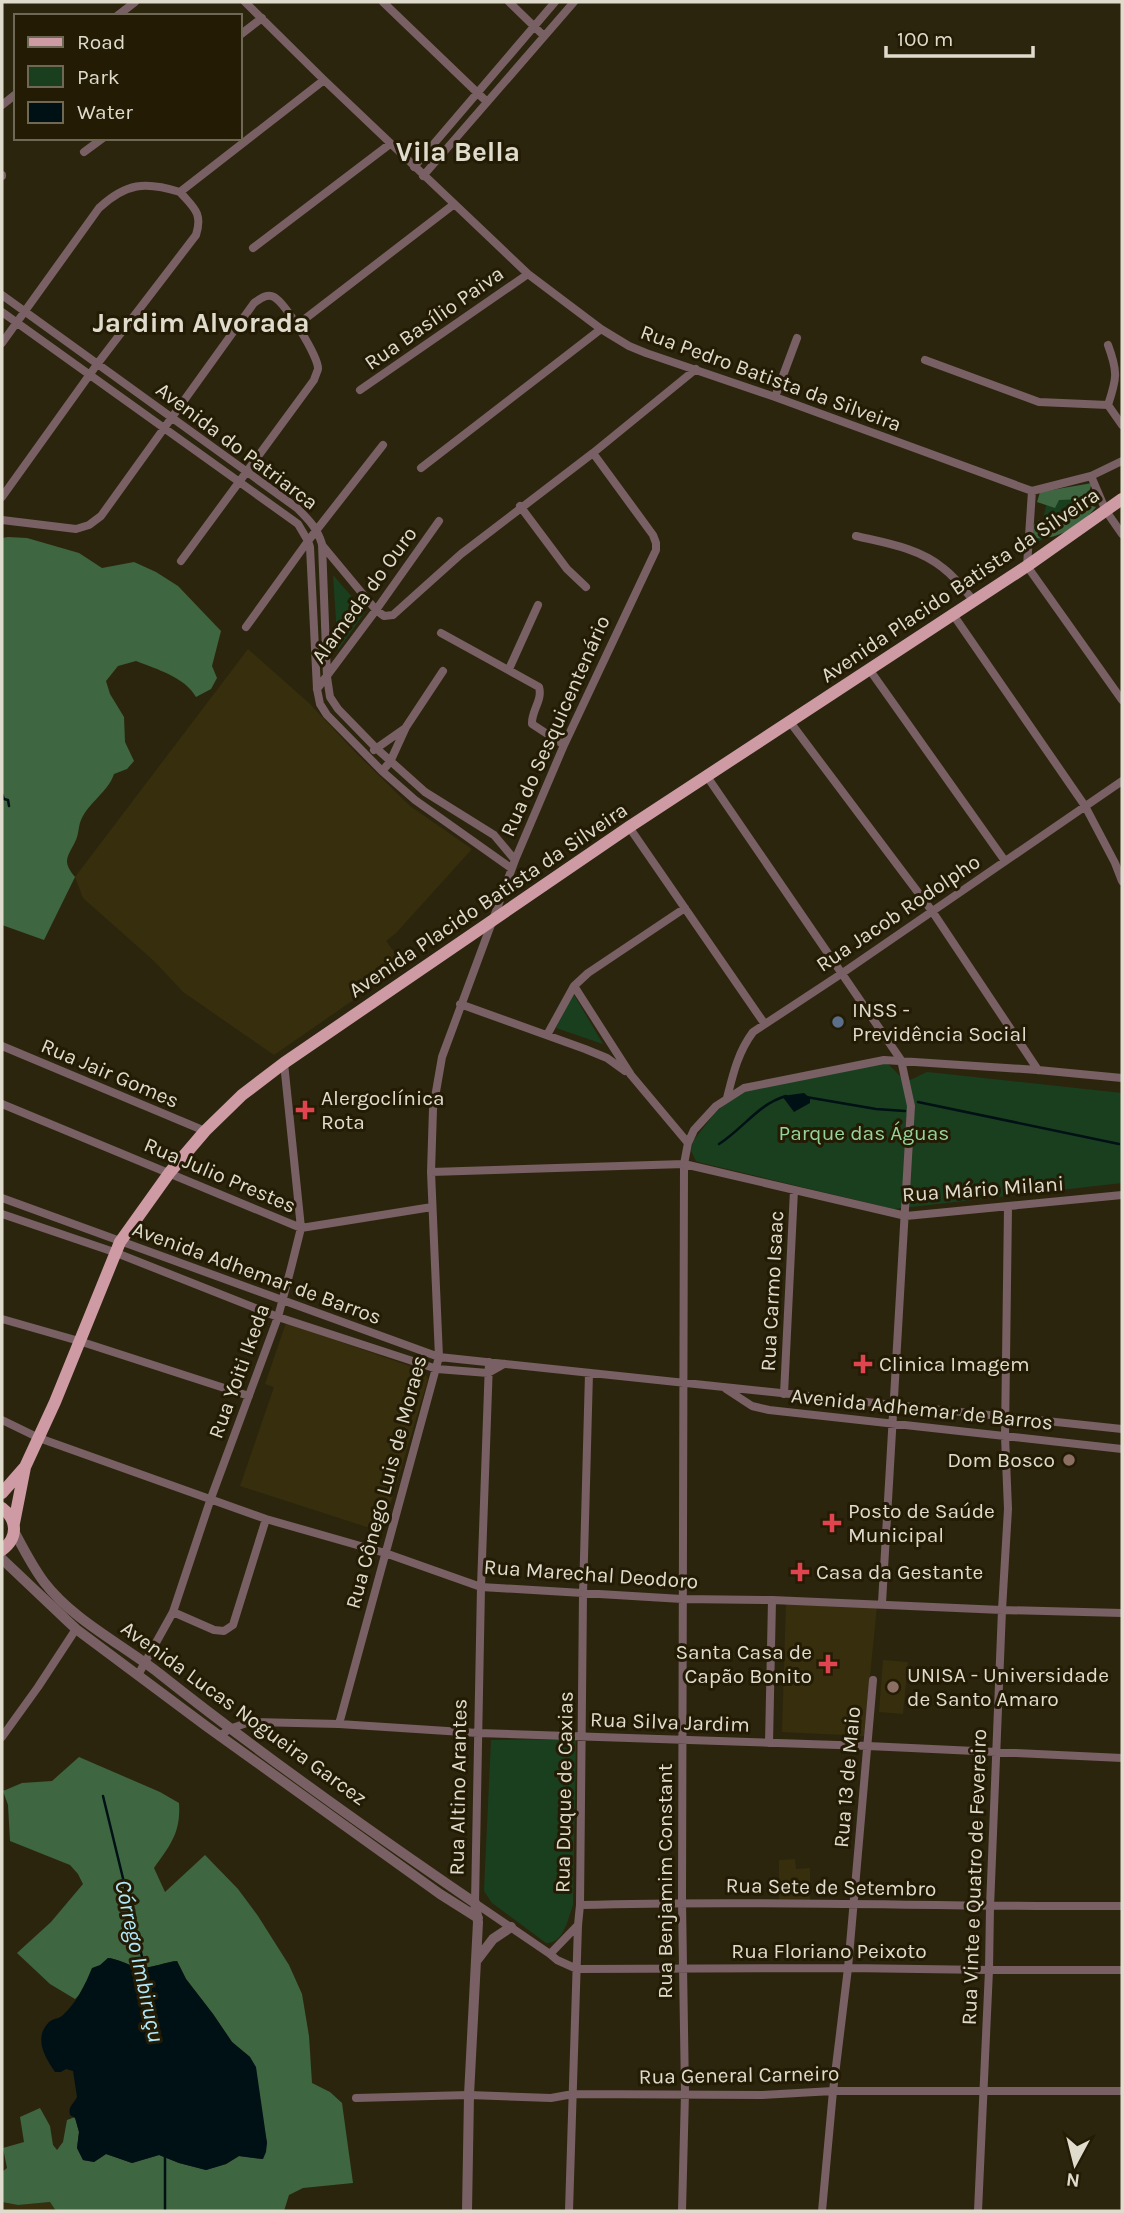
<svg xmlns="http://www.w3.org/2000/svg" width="1124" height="2213" viewBox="0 0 1124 2213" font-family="Karla,sans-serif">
	<rect width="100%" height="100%" fill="#2c250d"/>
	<path fill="#372e0d" d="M248,649l61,54 48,51 53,52 62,43 -76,84 -10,8 18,24 -130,90 -91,-63 -28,-30 -72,-64 -8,-21z
		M286,1323l138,48 4,8 -46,153 -142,-46 34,-99 -9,-3z
		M786,1602l91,4 -13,130 -82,-4z
		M883,1660l25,2 -5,52 -24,-2z
		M795,1859l1,10 14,-1v32h-31v-40z
		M2,2202l16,3 32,-3 6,9h-54z"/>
	<path fill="#1a3f1f" d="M1087,485l-2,24 -48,34 12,-49z
		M333,575l32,37 -27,38z
		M573,993l30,51 -47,-16z
		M886,1062l20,20 21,-10 10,1 185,20v90l-228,26 -192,-46 -6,-2 -5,-10 2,-10 22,-28 29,-25z
		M576,1739l-3,166c-5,13 -9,39 -27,38l-54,-40 -8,-12 7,-151z"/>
	<path fill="#3e6641" d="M1092,483l-3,9 -6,7 -24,1 -4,8 -18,-6 3,-10z
		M1079,503l17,4c-14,18 -39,34 -63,31v-12l6,-6 16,3z
		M8,537l19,1 52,15 23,15 32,-6 22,10 22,14 43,45 -9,35 5,12 -6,11 -15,8c-11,-20 -40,-28 -60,-36l-18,5 -12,15 4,13 14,23 1,25 9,19 -7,8 -13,5c-6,18 -25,28 -33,46 -3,7 -2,15 -6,22 -8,16 -13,19 0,35l-31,63 -42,-15v-387z
		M79,1757l81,35 19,11c2,30 -9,42 -25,65l11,24 40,-37 33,34 20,27 31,49 13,29 7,42 3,47 18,9 12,11 11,80 -50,5 -14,7 -5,16h-228l-6,-9 -32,3 -16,-3v-30l5,-4 -4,-20 21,-6 -4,-25 20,-9 10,18 3,19 4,5 6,-8 4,-22 8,-3 4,15 -2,16 6,12 11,2 12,-8 26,9 27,-8 20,8 27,7 20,-6 13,-8 23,3 5,-16 -17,-86 -18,-15 -19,-28 -27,-35 -9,-18c-14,1 -28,9 -41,6 -10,-3 -18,-8 -28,-9l-22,24 -7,13 -4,4 -25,-15 -33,-31 34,-31 32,-38 -5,-10 -8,-9 -60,-24 -2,-36 -5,-14 19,-8 30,-2z"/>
	<path fill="#001116" d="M804,1093l6,5v5l-16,9 -12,-16z
		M108,1958c10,1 18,6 28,9 13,3 28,-5 41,-6l9,18 27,35 19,28 18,15 6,10 11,76 -1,9 -3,7 -24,-3 -13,8 -20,6 -27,-7 -20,-8 -27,8 -26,-9 -12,8 -11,-2 -6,-12 2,-16 -4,-14 -5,-3c-2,-9 3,-10 7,-18l-4,-26 -7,-2 -5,3h-6c-10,-15 -22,-34 -6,-50 5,-4 10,-3 14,-7 14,-13 22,-30 29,-47l8,-3z"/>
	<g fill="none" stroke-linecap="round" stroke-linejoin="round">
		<path stroke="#001116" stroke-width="2.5" d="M2,794l2,5 4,1 1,6
			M806,1097l70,12 29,2
			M918,1102l201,42
			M719,1144c24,-15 39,-40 67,-48
			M103,1796l42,173
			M165,2211v-55"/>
		<path stroke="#796064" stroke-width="8" d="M245,2l79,78 204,194 73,55 28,17 17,7 129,44 257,94
			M383,2l104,100
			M509,2l35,34
			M117,16l18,-14
			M240,35l22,-17
			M2,105l14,-11
			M84,152l19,-14
			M414,167l141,-165
			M2,175v1
			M423,176l151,-174
			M180,192l144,-112
			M253,248l137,-104
			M2,295l295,213c12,12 20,20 25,36l5,133 3,20 8,12 38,39 49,44 69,43 21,25
			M2,312l296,212 10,17 2,6 7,142 3,15 7,11 55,56 33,29 96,68
			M297,325l156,-120
			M2,343l97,-135c27,-25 46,-27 81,-16
			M1108,345c10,27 9,33 0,60l14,20
			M925,360l114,42 69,3
			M360,390l168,-116
			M775,397l22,-59
			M421,468l180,-139
			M1091,476l15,35 16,23
			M1032,491l-5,75 95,134
			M1032,491l59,-15 31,-15
			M2,497l96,-134 98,-128c7,-22 -2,-27 -16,-43
			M520,506l47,63 19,18
			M2,520l74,9 13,-4 12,-9 153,-213c6,-4 13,-10 20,-6 11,6 45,60 44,72 0,1 -4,10 -4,11l-133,181
			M856,536c30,7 63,12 87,32 12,9 21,21 30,32
			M322,545l54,65 8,6 9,-1 68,-61 132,-101 103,-84
			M952,613l133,193 30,57 7,18
			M246,627l62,-86 75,-96
			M441,633l98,54c4,13 -8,24 -7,37l32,21
			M509,669l29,-64
			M869,669l136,192
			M317,689l59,-79 63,-89
			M790,722l142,189 106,159
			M374,750l30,-21
			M382,771l8,-9 16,-35 37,-56
			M706,775l195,285 10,46 -29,497
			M629,827l135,196
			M574,986l57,89 57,68 -4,21 -2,738 3,191 -3,118
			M460,1004l125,45 22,9 18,13
			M547,1035l27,-49 14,-13 97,-65
			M2,1046l203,85
			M727,1098c6,-24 11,-46 26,-66l88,-58 281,-193
			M2,1104l299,124 131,-21
			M688,1143l6,-13 22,-24 28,-18 140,-28 154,10 84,8
			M431,1172l253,-8 222,52 216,-21
			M2,1198l437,159 683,72
			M2,1214l112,38 164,65 159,52 51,4 16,-9
			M2,1319l77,22 170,55
			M489,1362l-8,225 -6,316 75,51 7,6 20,9 271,-1 141,2h133
			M726,1389l26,17 17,4 353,39
			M784,1394l10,-204
			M2,1420l37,18 227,81 119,34 96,34 201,12 90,1 230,10 120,3
			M173,1612l41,18 10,1 9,-6 33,-106
			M138,1675l35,-63 38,-114 67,-181 13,-49 10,-40 -17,-165
			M339,1724l100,-367 -8,-185 2,-63 9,-52 73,-197 49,-115 92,-195v-7l-3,-8 -60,-82
			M220,1736l9,-7 21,-7 89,2 139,9 390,13 254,12
			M2,1737l36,-50 38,-58
			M769,1743l3,-143
			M580,1905c181,-5 362,2 542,1
			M550,1954l28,-29
			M356,2098l113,-3 82,3 22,-4 189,1 71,-4h289
			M569,2211l9,-286 2,-20 3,-311 6,-221
			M822,2211l11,-120 15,-123 25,-288
			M978,2211l11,-241 1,-63 12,-297 6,-101 -3,-73 3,-229"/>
		<path stroke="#796064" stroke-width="10" d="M14,1531c9,17 18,35 30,51 30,39 78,62 116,92 102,81 208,156 315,229l3,19 -9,173 -2,116
			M2,1559l74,70 130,97 234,168 38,24
			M477,1960l16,-21 18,-12"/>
		<path stroke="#ce9aa3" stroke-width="12" d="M2,1493l22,-25
			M2,1508c16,12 16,30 0,42
			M14,1523l11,-56 30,-65 65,-160 50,-70 35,-41 37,-36 42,-32 345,-236 398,-261 95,-67"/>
	</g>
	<circle fill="#5c6f8a" stroke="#231b04" stroke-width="2.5" cx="838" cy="1022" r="7"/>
	<g fill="#e0444e" stroke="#231b04" stroke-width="2.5">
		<path d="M301.5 1099.5h7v7h7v7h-7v7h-7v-7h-7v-7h7z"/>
		<path d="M859.5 1353.5h7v7h7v7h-7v7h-7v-7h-7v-7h7z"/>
		<path d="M828.5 1512.5h7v7h7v7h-7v7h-7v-7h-7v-7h7z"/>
		<path d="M796.5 1561.5h7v7h7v7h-7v7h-7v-7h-7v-7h7z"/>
		<path d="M824.5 1653.5h7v7h7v7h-7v7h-7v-7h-7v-7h7z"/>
	</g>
	<g fill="#8d6e63" stroke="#231b04" stroke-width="2.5">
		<circle cx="1069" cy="1460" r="7"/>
		<circle cx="893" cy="1687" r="7"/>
	</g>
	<g text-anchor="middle" stroke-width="6" stroke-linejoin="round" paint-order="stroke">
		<g font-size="21" fill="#e0dccd" stroke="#231b04">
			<text transform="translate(434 318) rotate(-35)" y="7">Rua Basílio Paiva</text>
			<text transform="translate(771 378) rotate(20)" y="7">Rua Pedro Batista da Silveira</text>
			<text transform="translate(237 446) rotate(37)" y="7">Avenida do Patriarca</text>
			<text transform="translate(960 585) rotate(-34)" y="7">Avenida Placido Batista da Silveira</text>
			<text transform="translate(364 595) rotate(-54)" y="7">Alameda do Ouro</text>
			<text transform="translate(555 726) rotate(-66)" y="7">Rua do Sesquicentenário</text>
			<text transform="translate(488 900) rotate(-34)" y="7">Avenida Placido Batista da Silveira</text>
			<text transform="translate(898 913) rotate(-34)" y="7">Rua Jacob Rodolpho</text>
			<text transform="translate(110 1073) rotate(23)" y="7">Rua Jair Gomes</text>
			<text transform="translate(220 1175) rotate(23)" y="7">Rua Julio Prestes</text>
			<text transform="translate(983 1189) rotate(-4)" y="7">Rua Mário Milani</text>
			<text transform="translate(257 1273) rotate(20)" y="7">Avenida Adhemar de Barros</text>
			<text transform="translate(772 1291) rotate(-87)" y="7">Rua Carmo Isaac</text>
			<text transform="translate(239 1371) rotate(-70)" y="7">Rua Yoiti Ikeda</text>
			<text transform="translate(922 1409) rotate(6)" y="7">Avenida Adhemar de Barros</text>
			<text transform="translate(386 1482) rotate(-75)" y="7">Rua Cônego Luis de Moraes</text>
			<text transform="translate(591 1574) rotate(4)" y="7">Rua Marechal Deodoro</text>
			<text transform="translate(244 1713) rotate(36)" y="7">Avenida Lucas Nogueira Garcez</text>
			<text transform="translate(670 1722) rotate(2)" y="7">Rua Silva Jardim</text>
			<text transform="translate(847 1777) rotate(-85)" y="7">Rua 13 de Maio</text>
			<text transform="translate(458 1787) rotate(-89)" y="7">Rua Altino Arantes</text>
			<text transform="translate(564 1792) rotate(-89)" y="7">Rua Duque de Caxias</text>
			<text transform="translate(974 1877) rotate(-88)" y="7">Rua Vinte e Quatro de Fevereiro</text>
			<text transform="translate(665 1881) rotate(-90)" y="7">Rua Benjamim Constant</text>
			<text transform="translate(831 1887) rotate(1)" y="7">Rua Sete de Setembro</text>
			<text x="829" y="1958">Rua Floriano Peixoto</text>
			<text transform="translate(739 2075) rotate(-1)" y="7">Rua General Carneiro</text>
		</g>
		<g font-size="21" fill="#e0dccd" stroke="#231b04" text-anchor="start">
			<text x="852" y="1017">INSS -<tspan x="852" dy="24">Previdência Social</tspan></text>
			<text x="321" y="1105">Alergoclínica<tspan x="321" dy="24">Rota</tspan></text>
			<text x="879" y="1371">Clinica Imagem</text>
			<text x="1055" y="1467" text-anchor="end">Dom Bosco</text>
			<text x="848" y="1518">Posto de Saúde<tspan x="848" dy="24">Municipal</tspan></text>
			<text x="816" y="1579">Casa da Gestante</text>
			<text x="812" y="1659" text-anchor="end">Santa Casa de<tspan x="812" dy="24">Capão Bonito</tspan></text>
			<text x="907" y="1682">UNISA - Universidade<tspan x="907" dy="24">de Santo Amaro</tspan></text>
		</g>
		<g font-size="21" fill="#96d59a" stroke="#231b04">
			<text x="864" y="1140">Parque das Águas</text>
		</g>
		<g font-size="23" font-style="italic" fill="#b0e9fb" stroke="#231b04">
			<text transform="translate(140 1961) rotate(78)" y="8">Córrego Imbiruçu</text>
		</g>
		<g font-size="28" font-weight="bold" fill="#e0dccd" stroke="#231b04">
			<text x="458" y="161">Vila Bella</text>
			<text x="201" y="332">Jardim Alvorada</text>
		</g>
	</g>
	<rect width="1124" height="2213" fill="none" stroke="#e0dccd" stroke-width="7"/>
	<rect x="14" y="14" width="228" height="126" fill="#231b04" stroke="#6f6854" stroke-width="2"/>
	<rect x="28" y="37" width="35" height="10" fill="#ce9aa3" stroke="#6f6854" stroke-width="2"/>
	<text x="77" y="49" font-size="21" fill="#e0dccd">Road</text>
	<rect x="28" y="66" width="35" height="21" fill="#1a3f1f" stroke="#6f6854" stroke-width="2"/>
	<text x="77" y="84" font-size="21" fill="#e0dccd">Park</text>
	<rect x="28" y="102" width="35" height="21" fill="#001116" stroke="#6f6854" stroke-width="2"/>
	<text x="77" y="119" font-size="21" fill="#e0dccd">Water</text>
	<g transform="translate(1075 2164) rotate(187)" stroke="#231b04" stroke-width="5" paint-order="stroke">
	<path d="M0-5L12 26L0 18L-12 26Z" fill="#e0dccd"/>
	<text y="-10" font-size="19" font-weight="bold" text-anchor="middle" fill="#e0dccd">N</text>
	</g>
	<path d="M886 46v10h147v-10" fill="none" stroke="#e0dccd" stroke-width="3.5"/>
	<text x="897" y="46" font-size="21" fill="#e0dccd" stroke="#231b04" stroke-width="5" paint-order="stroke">100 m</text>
</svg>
